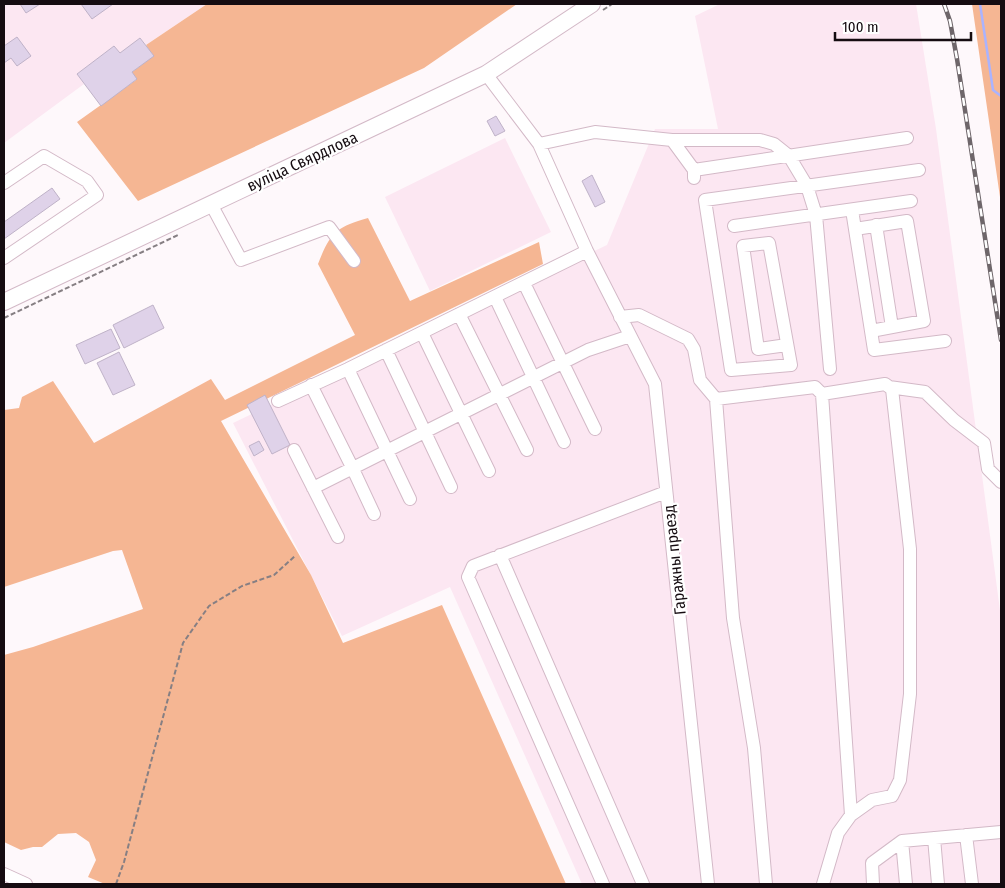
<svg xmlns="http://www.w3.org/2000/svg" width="1005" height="888" viewBox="0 0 1005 888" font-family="'Fira Sans Condensed',sans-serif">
	<rect width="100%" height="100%" fill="#fef8fb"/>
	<path fill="#fce7f2" d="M4,4h203l-61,41 -6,-7 -20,15 -6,-7 -37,28 7,10 -80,59z
		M720,4h196l20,125 65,489v266h-419l-132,-297 -108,49 -109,-213 374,-178 48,-116h63l-23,-113z
		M505,138l46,94 -121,59 -45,-94z"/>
	<path fill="#f5b693" d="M207,4h310l-93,64 -286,133 -61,-79 59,-42 -4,-8 21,-16 -7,-11z
		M972,4h29v200z
		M368,218l42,83 129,-59 4,22 -322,157 90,154 32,68 99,-38 124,279h-461l-17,-7 8,-17 -7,-18 -13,-9 -18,1 -16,13h-9l-12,3 -17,-8v-187l29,-8 110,-38 -21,-59 -9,1 -109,36v-177l15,-2 3,-11 31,-16 41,62 117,-64 14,21 130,-65 -37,-71c12,-31 18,-37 50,-46z"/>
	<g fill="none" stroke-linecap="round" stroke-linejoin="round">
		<path stroke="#aab3ff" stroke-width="2.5" d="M980,4l13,86 8,6"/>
	</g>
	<path fill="#dfd2e9" stroke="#bfb2c8" d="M20,4h20l-14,9z
		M81,4h32l-21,15z
		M17,37l14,19 -14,10 -6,-8 -7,5v-17z
		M140,38l14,18 -22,16 5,7 -36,27 -24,-32 37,-28 6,7z
		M496,116l9,15 -10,5 -8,-15z
		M592,175l13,27 -10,5 -13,-26z
		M52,188l8,11 -56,40v-17z
		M153,305l11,23 -40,20 -11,-23z
		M111,329l9,19 -35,16 -9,-19z
		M119,352l16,33 -22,10 -16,-32z
		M265,395l25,50 -18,9 -25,-49z
		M259,441l5,9 -10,6 -5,-10z"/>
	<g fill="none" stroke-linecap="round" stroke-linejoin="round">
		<defs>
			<path id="minor" d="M486,74l53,70 48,107 68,133 53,500
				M672,140l22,30v8
				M539,144l56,-12 77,8h88l14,4 15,12 18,30 9,29 14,154
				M694,170l213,-32
				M4,183l40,-27 43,25 10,14 -93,63
				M211,204l30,56 88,-33 25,34
				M852,210l22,140 71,-9
				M876,225l16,102
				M734,226l177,-25
				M855,229l52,-8 17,100 -53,10
				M524,283l71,146
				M495,297l69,145
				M459,314l68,136
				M620,317l19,-2 49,24 6,10 6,31 16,19 17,219 21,130 12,136
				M422,333l67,138
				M787,345l-29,4 -15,-103 26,-3 22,122 -60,5 -26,-170 214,-30
				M386,350l65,137
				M348,369l62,130
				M311,385l41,82 22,47
				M889,387l36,5 29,28 30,23 4,26 13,13
				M822,394l63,-10 7,5 18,160v145l-10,86 -8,16 -20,4 -21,15
				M716,399l99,-12 7,7 29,421 -13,18 -15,51
				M278,401l70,-32 239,-118
				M294,450l44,87
				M313,488l275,-138 42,-14
				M500,555l143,329
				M966,835l6,49
				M934,838l4,46
				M4,874l22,10
				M603,884l-135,-307 5,-11 193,-74
				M873,884l-1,-21 30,-22
				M906,884l-4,-43 99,-9"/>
			<path id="major" d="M4,302l482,-228 106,-70"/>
		</defs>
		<use href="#minor" stroke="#d3b9c7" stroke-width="14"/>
		<use href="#major" stroke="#d3b9c7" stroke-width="18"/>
		<path stroke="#867f83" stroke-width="2" stroke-dasharray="5 2.5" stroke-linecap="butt" d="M603,10l9,-6
			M4,318l174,-83
			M116,884l8,-22 59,-219 26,-37 33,-20 32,-11 21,-19"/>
		<use href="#minor" stroke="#fff" stroke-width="12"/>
		<use href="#major" stroke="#fff" stroke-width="16"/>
		<defs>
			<path id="rail" d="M944,4l6,17 7,38 44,281"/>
		</defs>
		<use href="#rail" stroke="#6e666a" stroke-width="4.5"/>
		<use href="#rail" stroke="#fff" stroke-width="2.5" stroke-dasharray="8" stroke-linecap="butt"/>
	</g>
	<g text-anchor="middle" stroke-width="4.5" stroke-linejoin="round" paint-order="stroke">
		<g font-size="16" fill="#150c11" stroke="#fff">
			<text transform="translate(302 161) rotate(-25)" y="6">вуліца Свярдлова</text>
			<text transform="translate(674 560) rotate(-96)" y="6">Гаражны праезд</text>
		</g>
	</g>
	<rect width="1005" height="888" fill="none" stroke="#150c11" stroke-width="10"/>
	<path d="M835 32v8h136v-8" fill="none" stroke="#150c11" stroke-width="2.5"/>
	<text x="842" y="32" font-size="15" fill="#150c11" stroke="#ffffff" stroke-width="4" paint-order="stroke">100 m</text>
</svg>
